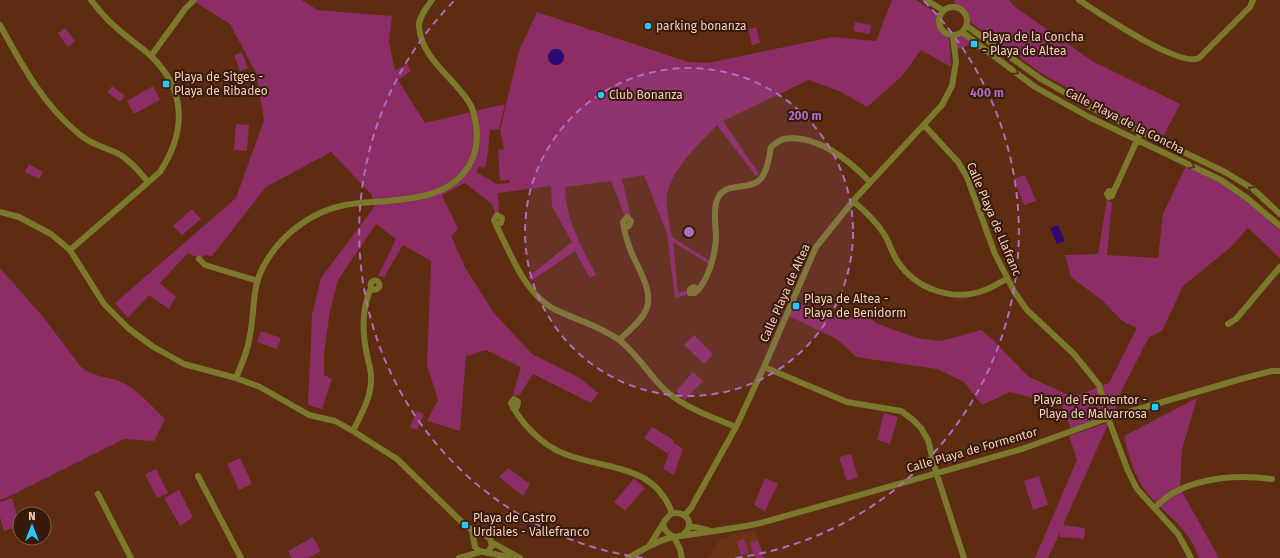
<svg xmlns="http://www.w3.org/2000/svg" width="1280" height="558" viewBox="0 0 1280 558" font-family="'Fira Sans',sans-serif">
	<rect width="100%" height="100%" fill="#5d2c11"/>
	<path fill="#6a3314" d="M755,530l9,28h-57l15,-21 5,3 3,-5z"/>
	<path fill="#8c2d66" d="M192,0h109l17,10 74,6 -3,25 6,30 12,-7 4,7 -13,9 27,43 80,-19 -6,25 -9,1 -2,22 -3,16 -7,-1 -2,5 21,12 13,-1v-3l-10,1 -2,-31 6,-1 -4,-19 19,-79 18,-39 151,50 20,1 124,-26 44,4 16,-41h24l21,13c-3,13 1,20 12,25l2,29 -30,-17 -19,26 -35,31 -26,-15 -32,-12 -74,35 -12,6 36,53 -3,2 -39,-51c-19,20 -43,41 -50,69 -2,9 3,32 5,43l38,24 -1,3 -36,-22 5,51 11,-3 1,4 -15,4 -8,-65 -23,-58 -22,4 9,38 -6,-1 -14,-35 -46,6c0,32 17,61 31,88l-6,3 -15,-27 -44,30 -3,-4 44,-35 -20,-36 -1,-20 -53,7 1,20h-4l-3,-9 -27,-21 -23,12 16,34 -7,7 15,33 28,44 38,41 48,24 18,15 -7,10 -58,-29 -14,22 -6,-1 8,-28 -35,-17 -20,6 -6,75 -33,-10 11,-21 -11,-35 4,-104 -28,-16 -19,32 -6,-1 18,-37 -20,-15 -38,56 -8,31 -6,42v22l8,4 -10,30 -14,-4 4,-90 9,-37 54,-72 -4,-12 -40,-42 -65,35 -54,69 -7,-1 -5,4 -12,-6 -28,30 16,14 -7,12 -20,-14 -21,23 -13,-15 121,-105 28,-78 -8,-47 -26,-49z
		M954,0h55l5,6 78,55 88,43 -17,33 -40,-19 -79,-43 -74,-53 -3,-10 -12,-7z
		M855,22l16,3 -1,9 -17,-3z
		M756,27l4,16 -8,2 -4,-16z
		M65,28l10,13 -7,6 -10,-14z
		M962,34l18,14 -2,2 -8,-5 -13,4 -2,-12z
		M242,52l6,16 -8,3 -6,-16z
		M112,86l13,10 -5,6 -13,-10z
		M153,86l7,14 -26,14 -7,-13z
		M236,124l13,1 -2,26 -13,-1z
		M29,164l14,8 -4,7 -14,-7z
		M1186,166l37,18 23,16 34,31v27l-32,-30 -17,19 -48,39 -21,45 -13,6 -34,67 3,8 -47,17 -10,-24 -51,-13 -28,13 -18,-23 -27,-13 -81,-12 -18,-17 -49,-24 6,-14 51,18 14,-11 16,14 41,15 24,3 40,-11 10,8 38,39 44,20 36,-14 28,-55 -15,-7 -19,-20 -32,-24 -6,-22 33,-1 9,-55 5,4 -5,52 51,3 5,-44z
		M1025,175l11,26 -12,4 -10,-26z
		M192,209l9,10 -19,16 -9,-9z
		M0,268l44,50 37,49c11,9 25,10 38,14 19,8 31,24 46,38l-11,22 -30,-2 -118,59 -6,2z
		M261,331l20,7 -4,11 -20,-7z
		M694,335l19,19 -9,10 -20,-19z
		M693,372l10,9 -18,19 -9,-9z
		M1197,398l-15,52 -2,38 39,70h-20c-11,-32 -32,-41 -52,-65 -13,-16 -18,-37 -23,-57z
		M417,411l7,3 -7,16 -7,-3z
		M884,413l14,4 -8,27 -13,-4z
		M1109,422l-46,103 22,3 -1,11 -24,-2v-5l-12,26h-13l42,-98 -8,-24z
		M652,427l22,13 -1,2 10,7 -9,26 -11,-6 8,-21 -3,6 -24,-16z
		M851,454l7,23 -11,4 -8,-24z
		M240,458l12,26 -13,6 -12,-26z
		M508,468l22,16 -7,12 -24,-19z
		M156,469l12,24 -11,5 -12,-24z
		M1039,476l9,29 -15,5 -9,-29z
		M765,478l13,6 -13,27 -11,-6z
		M634,479l11,9 -20,23 -11,-9z
		M179,490l14,27 -13,9 -16,-28z
		M12,498l8,28 -16,5 -4,-14v-15z
		M313,537l8,14 -13,7h-16l-4,-7z
		M744,539l5,14 -8,2 -4,-13z
		M758,540l6,18h-9l-5,-15z"/>
	<path fill="#2e0974" d="M548 57a8 8 0 1 1 16 0a8 8 0 1 1-16 0Z
		M1058,225l7,16 -8,3 -7,-16z"/>
	<g fill="none" stroke-linecap="round" stroke-linejoin="round">
		<path stroke="#7b792c" stroke-width="6" d="M926,0l17,10
			M1079,0c20,13 100,68 120,58l51,-51 3,-7
			M939 21a14 14 0 1 1 28 0a14 14 0 1 1-28 0Z
			M0,25c22,40 43,80 79,109 11,10 25,13 38,19 12,6 23,19 31,29
			M967,26l74,53 51,29 133,64 28,17 27,25
			M962,32l73,55 54,30 132,63 26,18 33,28
			M151,56l34,-47 9,-9
			M924,125l34,37 9,15 28,77 20,39 12,17 47,44 25,31 9,33 20,53 9,18 41,45 13,24
			M1109,191l4,2 -1,3 -3,1 -2,-3z
			M1113,193l26,-57
			M853,201c12,10 23,20 31,33 6,9 8,20 14,28 19,28 56,40 87,28 8,-3 15,-8 22,-11
			M0,212l19,5 32,17 19,16 34,54 24,24 24,18 32,18 52,14 24,9 49,28 26,6 18,10 44,28 70,68 23,11 2,8 -5,7
			M496,225l5,-2 1,-5 -5,-3 -3,5 2,5c15,29 29,70 60,85 21,10 44,16 63,30 16,12 27,30 41,45 19,21 50,31 76,42
			M70,250l90,-78c26,-40 27,-81 -9,-116 -6,-6 -14,-11 -21,-17 -15,-11 -28,-24 -39,-39
			M199,259l6,6 53,16
			M370.5 285a4.5 4.5 0 1 1 9 0a4.5 4.5 0 1 1-9 0Z
			M694,287l4,3 -3,3h-5v-4z
			M698,290c11,-13 17,-34 18,-52 0,-12 -4,-31 3,-42 9,-15 33,-4 43,-19 6,-8 7,-20 9,-30 3,-2 8,-7 13,-8 32,-6 66,22 86,43
			M1228,324l8,-5 44,-52
			M619,340c9,-9 22,-18 27,-30 9,-20 -11,-45 -17,-64 -3,-8 -5,-16 -6,-24l4,-5 4,4 -2,5 -5,2
			M764,367l83,35 54,9 11,8 9,9 7,12 8,32 28,86
			M236,378c6,-14 12,-28 14,-43 6,-31 0,-50 19,-78 17,-26 45,-46 76,-52 41,-7 103,2 126,-43 6,-12 7,-25 5,-38 -1,-6 -3,-15 -6,-20 -15,-26 -48,-44 -51,-77 -1,-9 8,-20 13,-27
			M513,408l4,-1 1,-5 -4,-3 -3,4c10,21 32,43 54,51 40,16 89,9 107,59
			M353,431c9,-18 19,-35 18,-55 0,-7 -3,-15 -4,-21 -5,-23 -6,-45 4,-67
			M198,476l43,82
			M98,494l33,64
			M1154,508c6,-5 12,-11 19,-15 30,-16 67,-18 99,-14
			M685,515l6,-7 45,-81 28,-60 52,-120 37,-46 89,-96 10,-19 4,-24 -3,-26
			M663,525l3,6 7,6
			M689,526l19,4
			M472,531l3,16 4,4 34,7
			M674,537l6,12 2,9
			M493,543l27,15
			M649,546l17,-27 6,-6c16,-1 23,11 11,22
			M459,558l21,-6
			M628,558c14,-7 28,-18 45,-21 29,-4 59,-8 88,-14l261,-74 86,-31 133,-39 31,-8h8"/>
	</g>
	<defs><path id="oneway-chevron" d="M-2-3.5L2.5 0L-2 3.5" fill="none" stroke-width="1.6" stroke-linecap="round" stroke-linejoin="round"/></defs>
	<g stroke="#473214">
		<use href="#oneway-chevron" transform="translate(1016 72) rotate(37)"/>
		<use href="#oneway-chevron" transform="translate(1192 166) rotate(26)"/>
		<use href="#oneway-chevron" transform="translate(1251 189) rotate(-144)"/>
	</g>
	<circle cx="689" cy="232" r="164" fill="#ad6ebf" fill-opacity=".12"/>
	<g fill="none" stroke="#ad6ebf" stroke-width="2" stroke-dasharray="7 5">
		<circle cx="689" cy="232" r="164"/>
		<path d="M643 558A329 329 0 0 1 454 1M924 1A329 329 0 0 1 735 558"/>
	</g>
	<g fill="#26c8fe" stroke="#361a0c" stroke-width="1.5">
		<circle cx="648" cy="26" r="4"/>
		<rect x="970" y="40" width="8" height="8" rx="2"/>
		<rect x="162" y="80" width="8" height="8" rx="2"/>
		<circle cx="601" cy="95" r="4"/>
		<rect x="792" y="302" width="8" height="8" rx="2"/>
		<rect x="1151" y="403" width="8" height="8" rx="2"/>
		<rect x="461" y="521" width="8" height="8" rx="2"/>
	</g>
	<g text-anchor="middle" stroke-width="4" stroke-linejoin="round" paint-order="stroke">
		<g font-size="12" fill="#f7d0be" stroke="#361a0c" text-anchor="start">
			<text x="656" y="30">parking bonanza</text>
			<text x="982" y="41">Playa de la Concha<tspan x="982" dy="14">- Playa de Altea</tspan></text>
			<text x="174" y="81">Playa de Sitges -<tspan x="174" dy="14">Playa de Ribadeo</tspan></text>
			<text x="609" y="99">Club Bonanza</text>
			<text x="804" y="303">Playa de Altea -<tspan x="804" dy="14">Playa de Benidorm</tspan></text>
			<text x="1147" y="404" text-anchor="end">Playa de Formentor -<tspan x="1147" dy="14">Playa de Malvarrosa</tspan></text>
			<text x="473" y="522">Playa de Castro<tspan x="473" dy="14">Urdiales - Vallefranco</tspan></text>
		</g>
		<g font-size="12" fill="#f7d0be" stroke="#361a0c">
			<text transform="translate(1125 121) rotate(27)" y="4">Calle Playa de la Concha</text>
			<text transform="translate(994 219) rotate(67)" y="4">Calle Playa de Llafranc</text>
			<text transform="translate(785 293) rotate(-66)" y="4">Calle Playa de Altea</text>
			<text transform="translate(972 450) rotate(-16)" y="4">Calle Playa de Formentor</text>
		</g>
	</g>
	<circle cx="689" cy="232" r="6" fill="#ad6ebf" stroke="#361a0c" stroke-width="2"/>
	<g font-size="12" text-anchor="middle" font-weight="bold" fill="#ad6ebf" stroke="#361a0c" stroke-width="4" stroke-linejoin="round" paint-order="stroke">
		<text x="987" y="97">400 m</text>
		<text x="805" y="120">200 m</text>
	</g>
	<g transform="translate(32 526)"><circle r="19" fill="#361a0c" stroke="#836353"/>
	<path d="M0-3L7 15L0 10L-7 15Z" fill="#26c8fe"/>
	<text y="-6" font-size="11" font-weight="bold" text-anchor="middle" fill="#f7d0be">N</text>
	</g>
</svg>
